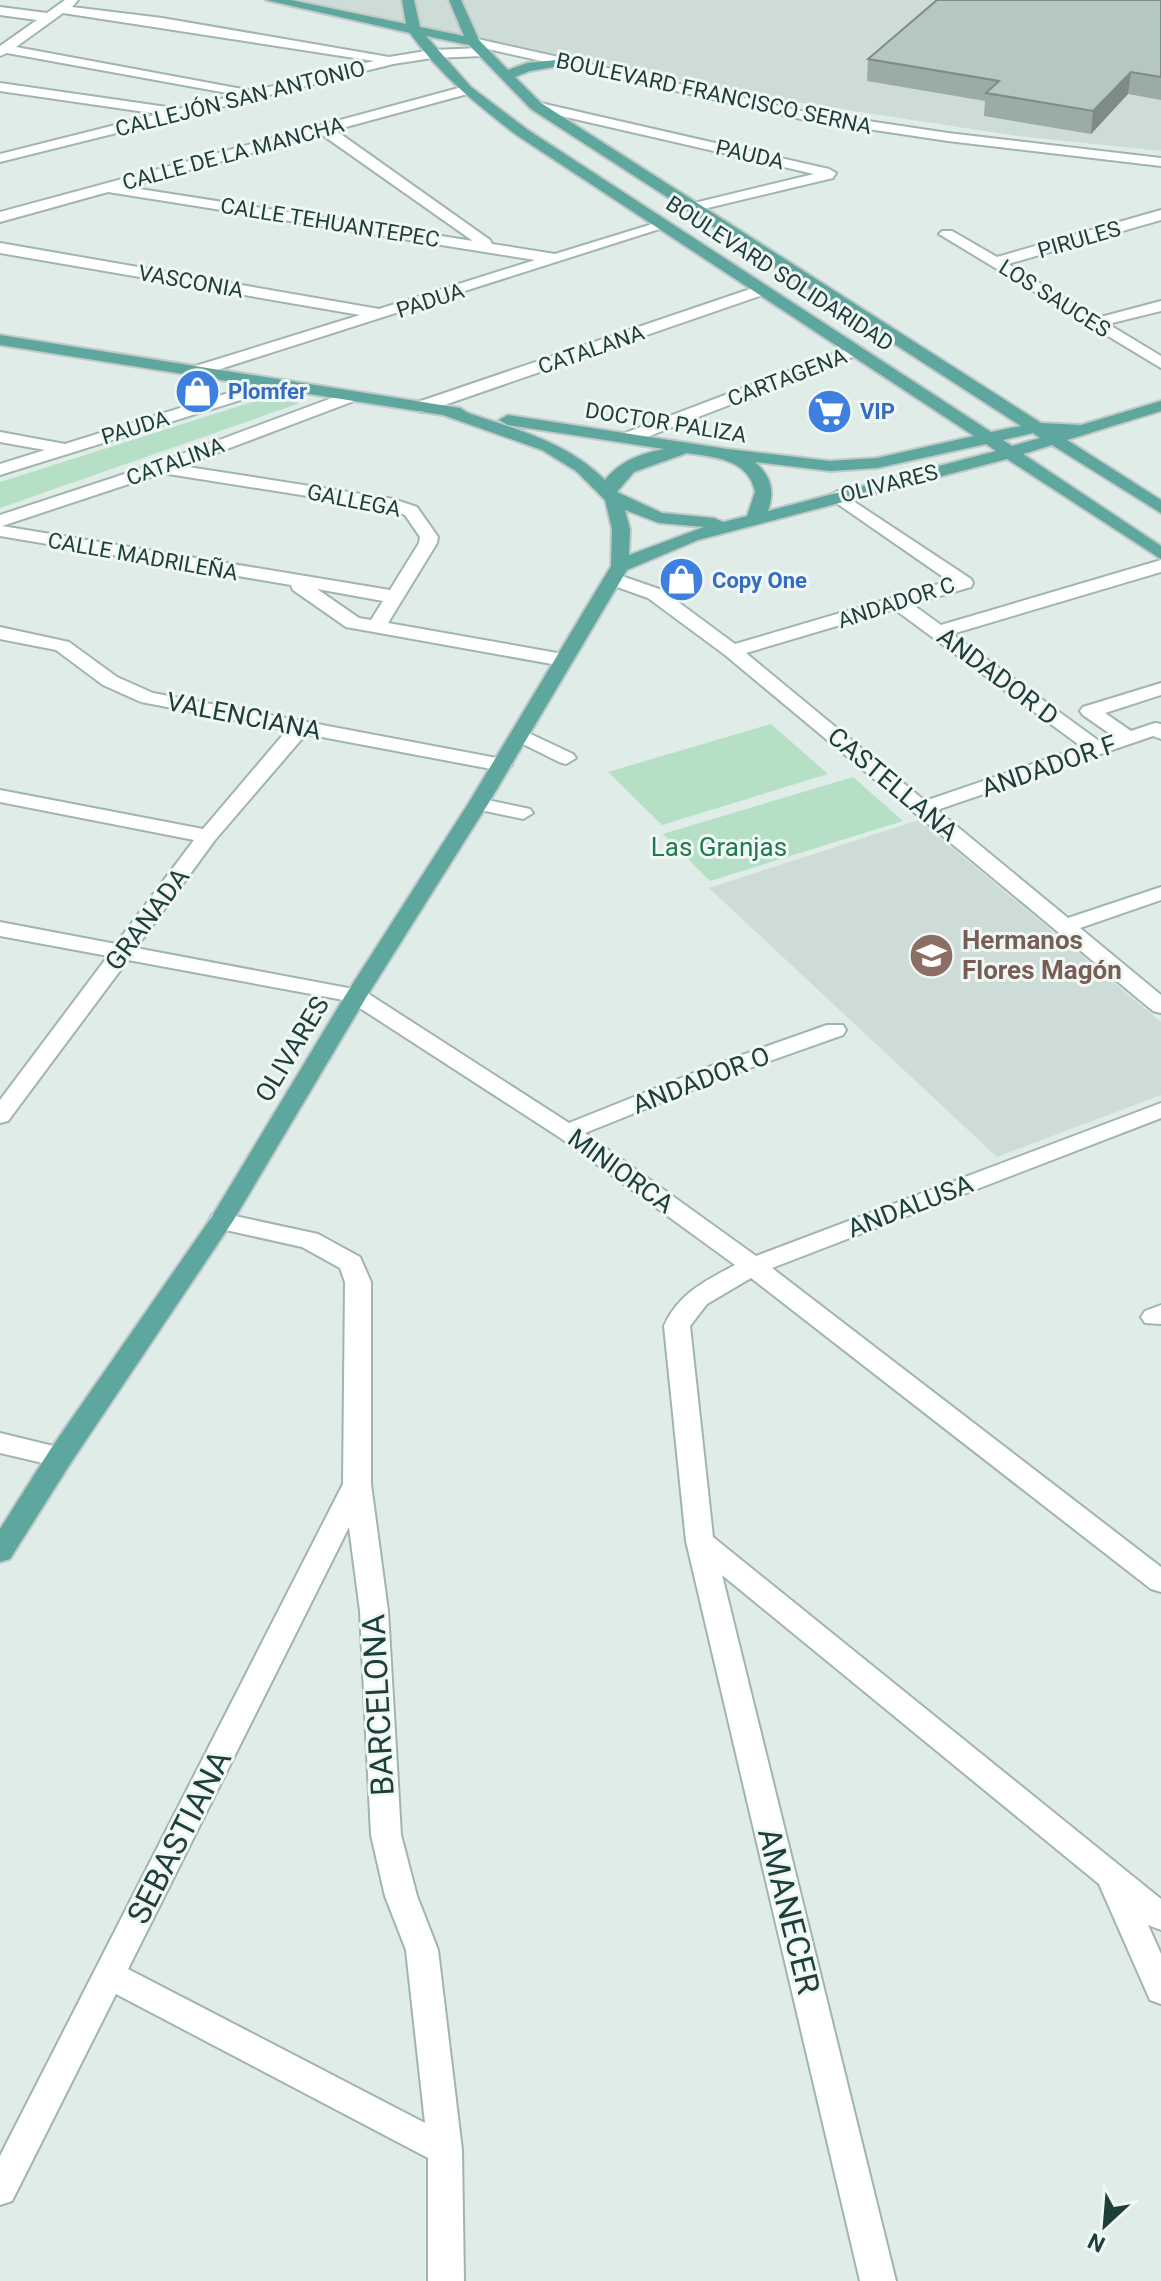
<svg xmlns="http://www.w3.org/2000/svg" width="1161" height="2281" viewBox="0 0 1161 2281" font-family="Roboto,sans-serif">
	<rect width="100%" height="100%" fill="#dfece8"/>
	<path fill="#cddcd7" d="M293,0h868v151l-143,-15 -262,-40z
		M919,820l242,202v73l-164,62 -288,-269z"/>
	<path fill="#b5e0c6" d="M265,398l35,5 -300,105v-26z
		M771,724l57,50 -166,51 -54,-53z
		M853,777l50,44 -193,60 -47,-47z"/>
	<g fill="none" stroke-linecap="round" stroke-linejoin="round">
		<defs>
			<path id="minor" d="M65,0h13l-6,7 90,11 227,39 43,-7 50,-2 -14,-3 -2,-3 7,-4 328,73 147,22 213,25v8l-213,-25 -147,-22 -313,-70v6l-5,1 -51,2 -39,6 -393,98v-8l159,-40 -159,-23v-8l167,24 7,3 64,-15 -231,-42 -7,3v-10l37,-26 -37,-5v-8l47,6zM63,13l311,48 -121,30 -237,-44z
				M466,86l5,1v6l-136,37 155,110 2,4 63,10 104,-32 5,-2 8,5 -477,152 -8,-5 2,-4 171,-53 -360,-62v-10l379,66 156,-49 -427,-68 -108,30v-10zM321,134l152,107 -346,-54z
				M536,102l293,67 7,4 -3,5 -138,33 -5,-1v-6l124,-30 -283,-65v-6z
				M1161,210v10l-153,44 89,54 64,-17v10l-53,13 53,32v12l-222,-134 3,-3h10l45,26z
				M762,285l8,5 -2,3 -341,118 -6,1 -8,-5 2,-4z
				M857,345l8,5 -2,3 -229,89 -6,1 -9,-5 3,-4z
				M270,380l8,5 -2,4 -276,86v-11l45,-14 -45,-8v-10l65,12z
				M348,392l8,5 -2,4 -172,65 211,33 24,8 21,30 -1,6 -49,80 175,31 10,6 -3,4 -7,2 -217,-39 -53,-37 -2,-5 -291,-49v-21l155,-51zM162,473l227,36 16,6 15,22 -1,6 -29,47 -388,-64zM317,589l66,12 -12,19 -12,-2z
				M838,491l133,88 2,4 -2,4 -59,17 29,21 220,-65v12l-209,62 147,107 14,-5 -30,-21 -3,-4 3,-4 78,-24v12l-56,18 26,18 24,-8 6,1v15l-8,-3 -216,74 131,108 93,-31v13l-81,28 81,67v18l-8,-2 -428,-356 -77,-57 -42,-15 -2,-4 9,-6 49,17 73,54 214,-63 -117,-81 -3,-4zM894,609l188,138 -157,54 -179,-148z
				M0,627l69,15 48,35 36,16 349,66 10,6 -10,6 -196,-37 -91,106 -79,108 228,43 205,132 142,-57 116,-41h16l3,5 -3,5 -116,41 -142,57 171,123 405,-153v15l-389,150 389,299v25l-10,-3 -400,-311 -44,26 -17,22 23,211 448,362v31l-13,-5 13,29v50l-11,-4 -51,-116 -377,-309 174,706h-36l-174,-740 -22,-215c14,-32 41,-45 71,-61l-176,-128 -210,-136 -221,-41 -120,161 -8,2v-23l108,-144 -108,-20v-14l116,22 78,-104 -194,-38v-12l203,39 84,-99 -146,-28 -38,-17 -47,-35 -56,-11z
				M520,729l53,25 3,4 -10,6 -7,-2 -46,-23 -3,-4 3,-4z
				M478,798l52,11 3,4 -10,6 -52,-11 -3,-4z
				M221,1213l97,21 42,23 11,25v202l17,127 13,224 16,61 21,54 24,200 2,131h-36v-123l-312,-164 -104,207 -12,4v-49l343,-672 2,-202 -5,-14 -38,-21 -90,-20 -3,-6 3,-6zM349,1527l11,84 11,224 14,61 21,54 19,173 -297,-154z
				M1161,1305v19l-16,-1 -4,-6 4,-6z
				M0,1433l70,17 4,7 -4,7 -10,3 -60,-14z"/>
			<path id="major" d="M266,0h25l115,24 -4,-24h12l6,27 44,9 -15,-36h12l18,40 29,30 19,-7 39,-4v6l-36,6 -15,6 26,26 500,320 40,2 80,-24v10l-94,29 94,60v13l-109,-68 -29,9 138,92v13l-154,-100 -309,81 -71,30 -139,234 -121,192 -134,225 -163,243 -60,95 -10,3v-33l50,-79 161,-232 134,-222 123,-192 143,-238 1,-37 -7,-29 -29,-29 -34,-21 -99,-35 -443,-70v-10l460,73 8,5c50,17 99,29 137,67 15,-19 35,-26 59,-31l-156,-24 -9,-5 9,-5 219,34 103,12 47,-3 97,-22 -456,-300c-41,-31 -78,-61 -108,-103zM426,36l43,9 62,64 490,317 -30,6 -463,-302 -57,-43zM1033,433l7,5 -28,8 -9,-6zM986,444l10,7 -228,60c7,-20 3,-35 -13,-49l75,9 47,-3zM687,453c27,4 62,6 68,39l-8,24 -24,6 -9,-4 -52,-5 -45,-21 17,-20zM625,510l34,13 45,4 -75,28 1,-26z"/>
		</defs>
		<use href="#minor" stroke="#a1b4b0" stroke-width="4"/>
		<use href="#major" stroke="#c0c9c8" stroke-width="4"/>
		<use href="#minor" fill="#fff" fill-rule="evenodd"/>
		<use href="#major" fill="#5ea79e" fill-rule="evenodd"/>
	</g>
	<path fill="#9baba6" d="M1161,0v100l-33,-6 -37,40 -107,-18 1,-15 -118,-20 1,-22z"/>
	<path fill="#7e8b87" d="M1131,72l-3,22 -37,40 2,-23z"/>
	<path fill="#b4c7c1" stroke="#7e8b87" stroke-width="2" d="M937,0h224v77l-30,-5 -38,39 -107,-18 13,-12 -131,-22z"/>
	<defs>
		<symbol id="shop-disc" viewBox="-11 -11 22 22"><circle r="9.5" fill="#3f7fe0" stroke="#f0f8f5"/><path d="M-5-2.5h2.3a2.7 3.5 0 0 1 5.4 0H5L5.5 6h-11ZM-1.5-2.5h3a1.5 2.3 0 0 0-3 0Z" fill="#fff"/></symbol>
		<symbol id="supermarket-disc" viewBox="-11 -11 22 22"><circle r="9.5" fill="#3f7fe0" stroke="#f0f8f5"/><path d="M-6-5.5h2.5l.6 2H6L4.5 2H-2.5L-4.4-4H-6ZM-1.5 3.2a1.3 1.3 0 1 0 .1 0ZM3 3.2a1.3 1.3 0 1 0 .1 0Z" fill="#fff"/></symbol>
		<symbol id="school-disc" viewBox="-11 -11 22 22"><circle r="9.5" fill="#8d6e63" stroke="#f0f8f5"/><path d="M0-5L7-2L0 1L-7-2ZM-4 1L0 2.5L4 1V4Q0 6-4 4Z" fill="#fff"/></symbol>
	</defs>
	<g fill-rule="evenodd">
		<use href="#shop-disc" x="172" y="366" width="51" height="51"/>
		<use href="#supermarket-disc" x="804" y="386" width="51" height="51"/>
		<use href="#shop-disc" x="656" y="554" width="51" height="51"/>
		<use href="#school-disc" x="906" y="930" width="51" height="51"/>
	</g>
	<g text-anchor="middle" stroke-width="6" stroke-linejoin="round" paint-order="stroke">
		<g font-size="22" fill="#1e3e3a" stroke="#f0f8f5">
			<text transform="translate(714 93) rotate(12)" y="8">BOULEVARD FRANCISCO SERNA</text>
			<text transform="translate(240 98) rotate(-14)" y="8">CALLEJÓN SAN ANTONIO</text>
			<text transform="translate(233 153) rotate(-15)" y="8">CALLE DE LA MANCHA</text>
			<text transform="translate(750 154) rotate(13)" y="8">PAUDA</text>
			<text transform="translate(330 222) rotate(9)" y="8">CALLE TEHUANTEPEC</text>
			<text transform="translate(1079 239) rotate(-16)" y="8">PIRULES</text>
			<text transform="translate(780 273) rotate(33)" y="8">BOULEVARD SOLIDARIDAD</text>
			<text transform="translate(191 281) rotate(10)" y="8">VASCONIA</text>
			<text transform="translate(1055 298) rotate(32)" y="8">LOS SAUCES</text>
			<text transform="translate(430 300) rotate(-18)" y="8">PADUA</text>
			<text transform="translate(591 349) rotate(-19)" y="8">CATALANA</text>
			<text transform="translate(787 377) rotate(-21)" y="8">CARTAGENA</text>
			<text transform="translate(666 422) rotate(9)" y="8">DOCTOR PALIZA</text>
			<text transform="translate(135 427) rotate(-17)" y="8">PAUDA</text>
			<text transform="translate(175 461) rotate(-20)" y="8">CATALINA</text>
			<text transform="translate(889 483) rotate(-14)" y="8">OLIVARES</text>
			<text transform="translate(354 500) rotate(11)" y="8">GALLEGA</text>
			<text transform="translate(143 556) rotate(10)" y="8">CALLE MADRILEÑA</text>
			<text transform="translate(896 602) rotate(-18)" y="8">ANDADOR C</text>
		</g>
		<g font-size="22" font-weight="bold" fill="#366cbe" stroke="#f0f8f5" text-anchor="start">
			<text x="228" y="399">Plomfer</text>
			<text x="860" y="419">VIP</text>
			<text x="712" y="588">Copy One</text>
		</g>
		<g font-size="26" fill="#1e3e3a" stroke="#f0f8f5">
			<text transform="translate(998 676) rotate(37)" y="9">ANDADOR D</text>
			<text transform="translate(244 716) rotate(11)" y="9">VALENCIANA</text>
			<text transform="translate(1049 766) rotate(-19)" y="9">ANDADOR F</text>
			<text transform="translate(893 784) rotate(40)" y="9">CASTELLANA</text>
			<text transform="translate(147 919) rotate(-53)" y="9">GRANADA</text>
			<text transform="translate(292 1049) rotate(-59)" y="9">OLIVARES</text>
			<text transform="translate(701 1080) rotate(-21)" y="9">ANDADOR O</text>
			<text transform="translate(621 1171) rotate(36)" y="9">MINIORCA</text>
			<text transform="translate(910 1206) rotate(-21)" y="9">ANDALUSA</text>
		</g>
		<g font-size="26" fill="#247950" stroke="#f0f8f5">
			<text x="719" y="856">Las Granjas</text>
		</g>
		<g font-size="26" font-weight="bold" fill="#785e54" stroke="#f0f8f5" text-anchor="start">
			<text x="962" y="949">Hermanos<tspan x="962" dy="30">Flores Magón</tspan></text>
		</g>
		<g font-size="32" fill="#1e3e3a" stroke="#f0f8f5">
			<text transform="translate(378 1705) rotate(-93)" y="11">BARCELONA</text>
			<text transform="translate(179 1837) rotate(-63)" y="11">SEBASTIANA</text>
			<text transform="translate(789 1911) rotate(76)" y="11">AMANECER</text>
		</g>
	</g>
	<g transform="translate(1105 2225) rotate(206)" stroke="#f0f8f5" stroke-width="6" paint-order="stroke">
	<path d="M0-6L14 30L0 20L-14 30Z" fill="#1e3e3a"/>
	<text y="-12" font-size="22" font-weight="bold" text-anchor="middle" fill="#1e3e3a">N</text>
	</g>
</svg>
